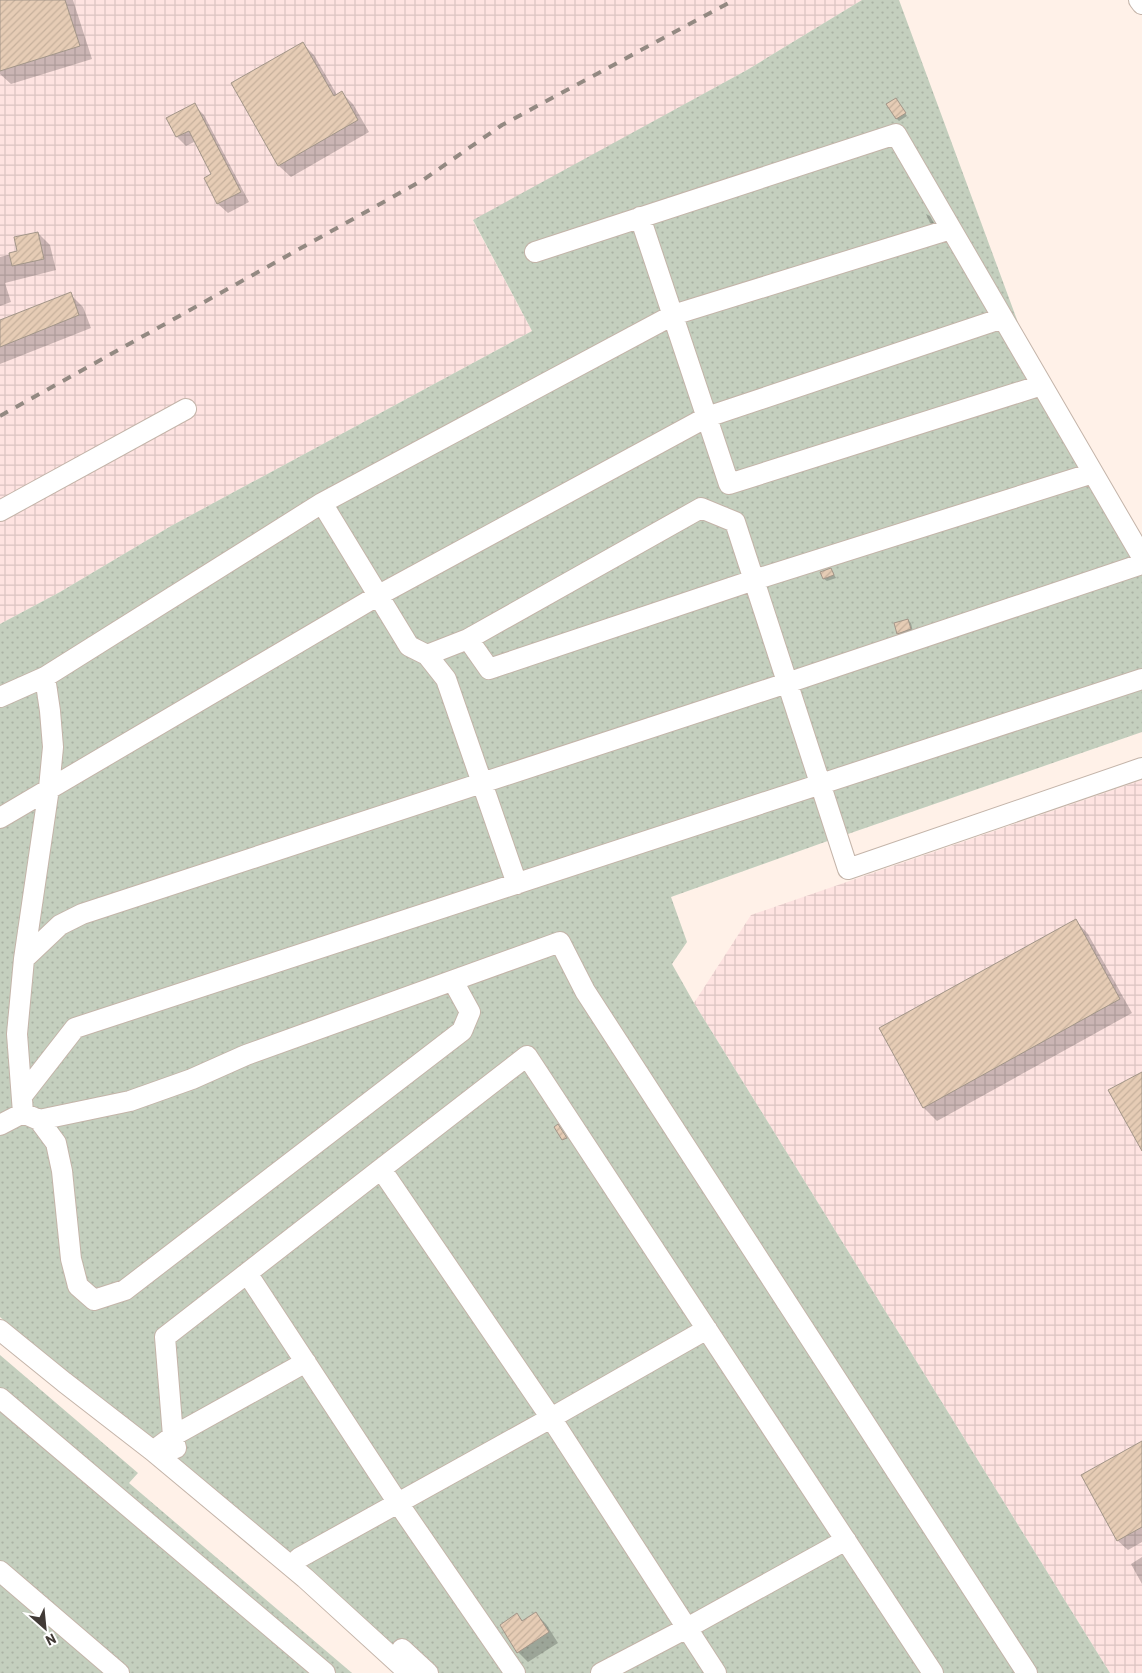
<svg xmlns="http://www.w3.org/2000/svg" width="1142" height="1673" viewBox="0 0 1142 1673" font-family="Barlow,sans-serif">
	<defs>
		<pattern id="industrial-grid" width="8" height="8" patternUnits="userSpaceOnUse" patternTransform="scale(1.25)"><rect width="8" height="8" fill="#fee3e1"/><path d="M0 4h8M4 0v8" fill="none" stroke="#dbc4c2"/></pattern>
		<pattern id="garden-dots" width="8" height="8" patternUnits="userSpaceOnUse" patternTransform="scale(1.25)"><rect width="8" height="8" fill="#c4cfbe"/><path d="M2 2h.1M6 6h.1" fill="none" stroke="#aab2a4" stroke-width="1.8" stroke-linecap="round"/></pattern>
		<pattern id="building-hatch" width="6" height="6" patternUnits="userSpaceOnUse" patternTransform="scale(1.25)"><rect width="6" height="6" fill="#e6ccb5"/><path d="M-1 1l2-2M0 6l6-6M5 7l2-2" fill="none" stroke="#c6b09c"/></pattern>
	</defs>
	<rect width="100%" height="100%" fill="#fff1e8"/>
	<path fill="url(#industrial-grid)" d="M0,0h862l-115,70 -274,151 59,110 -361,195 -111,66 -60,32z
		M1142,780v893h-32l-416,-670 57,-88z"/>
	<path fill="url(#garden-dots)" d="M862,0h37l128,347 115,198v187l-320,111 -151,54 16,45 -15,22 22,39 416,670h-693l-264,-222 -153,-134v-693l60,-32 111,-66 361,-195 -59,-111 274,-150z
		M0,1355l138,118 -9,10 223,190h-352z"/>
	<path fill="#0003" d="M0,0h73l19,59 -81,25 -11,-10z
		M302,43l12,12 23,40 5,-2 11,11 16,28 -78,45 -12,-11 -46,-82z
		M896,100l11,16 -8,5 -3,-3z
		M194,105l10,10 45,87 -21,11 -10,-9 -13,-26 8,-4 -17,-33 -10,5 -9,-9z
		M926,214l4,2 5,9h-2l-3,-2z
		M38,233l12,12 6,25 -51,13 6,19 -11,4v-49l19,-5z
		M70,294l13,13 8,21 -91,36v-43z
		M831,569l5,9 -9,3 -3,-2z
		M908,620l3,3 2,9 -12,4 -3,-3z
		M1075,920l13,14 44,79 -195,108 -13,-13 -44,-80z
		M1142,1442v100l-14,8 -10,-9 -36,-65z
		M1142,1557v27l-11,-20z
		M536,1614l10,10 12,19 -30,19 -10,-10 -1,-37 7,7z"/>
	<path fill="url(#building-hatch)" stroke="#a39689" d="M0,0h65l15,46 -80,25z
		M303,42l31,54 8,-5 16,29 -80,46 -47,-83z
		M896,98l10,15 -10,6 -10,-15z
		M195,103l46,89 -24,12 -13,-26 7,-4 -22,-43 -13,6 -10,-19z
		M38,232l6,27 -32,7 -3,-13 8,-2 -3,-14z
		M71,292l8,23 -79,32v-27z
		M831,568l3,7 -11,4 -3,-7z
		M908,619l3,10 -14,5 -3,-11z
		M1076,919l44,80 -197,109 -44,-80z
		M1142,1072v79l-34,-61z
		M558,1124l9,14 -5,2 -8,-13z
		M1142,1441v86l-25,14 -36,-66z
		M536,1612l13,20 -32,21 -17,-28 17,-12 5,8z"/>
	<g fill="none" stroke-linecap="round" stroke-linejoin="round">
		<defs>
			<path id="minor" d="M1139,0l3,4
				M640,217l89,267 313,-99
				M535,252l361,-118 246,423
				M322,503l87,143 18,9 41,-16 233,-131 34,14 113,347 294,-101
				M0,511l186,-102
				M468,639l21,30 265,-89 339,-107
				M427,655l19,24 71,205
				M0,697l45,-20 277,-174 351,-188 278,-86
				M0,818l379,-223 328,-178 296,-99
				M24,959l36,-34 22,-11 705,-231 355,-119
				M22,1096l53,-68 1067,-349
				M23,1113l16,7 91,-19 62,-22 54,-24 314,-113 25,49 442,682
				M39,1120l17,23 6,28 9,88 7,27 16,14 31,-10 337,-259 8,-19 -17,-31
				M0,1125l23,-12 -6,-79 7,-75 25,-171 4,-41 -3,-36 -5,-34
				M381,1169l146,-113 406,617
				M247,1273l151,230 117,170
				M0,1330l64,52 89,69 152,127 104,95
				M0,1398l325,275
				M176,1448l-3,-12 133,-74
				M153,1451l20,-15 -8,-99 216,-168 170,249 165,255
				M299,1558l252,-140 156,-89
				M0,1571l119,102
				M402,1649l26,24
				M601,1673l86,-45 159,-88"/>
		</defs>
		<use href="#minor" stroke="#c4b4a9" stroke-width="22"/>
		<use href="#minor" stroke="#fff" stroke-width="20"/>
		<path stroke="#938982" stroke-width="4" stroke-dasharray="9 9" stroke-linecap="butt" d="M0,416l423,-236 79,-55 232,-125"/>
	</g>
	<g transform="translate(45 1628) rotate(153)" stroke="#ffffff" stroke-width="4" paint-order="stroke">
	<path d="M0-4L9 19L0 12L-9 19Z" fill="#413a36"/>
	<text y="-8" font-size="14" font-weight="bold" text-anchor="middle" fill="#413a36">N</text>
	</g>
</svg>
